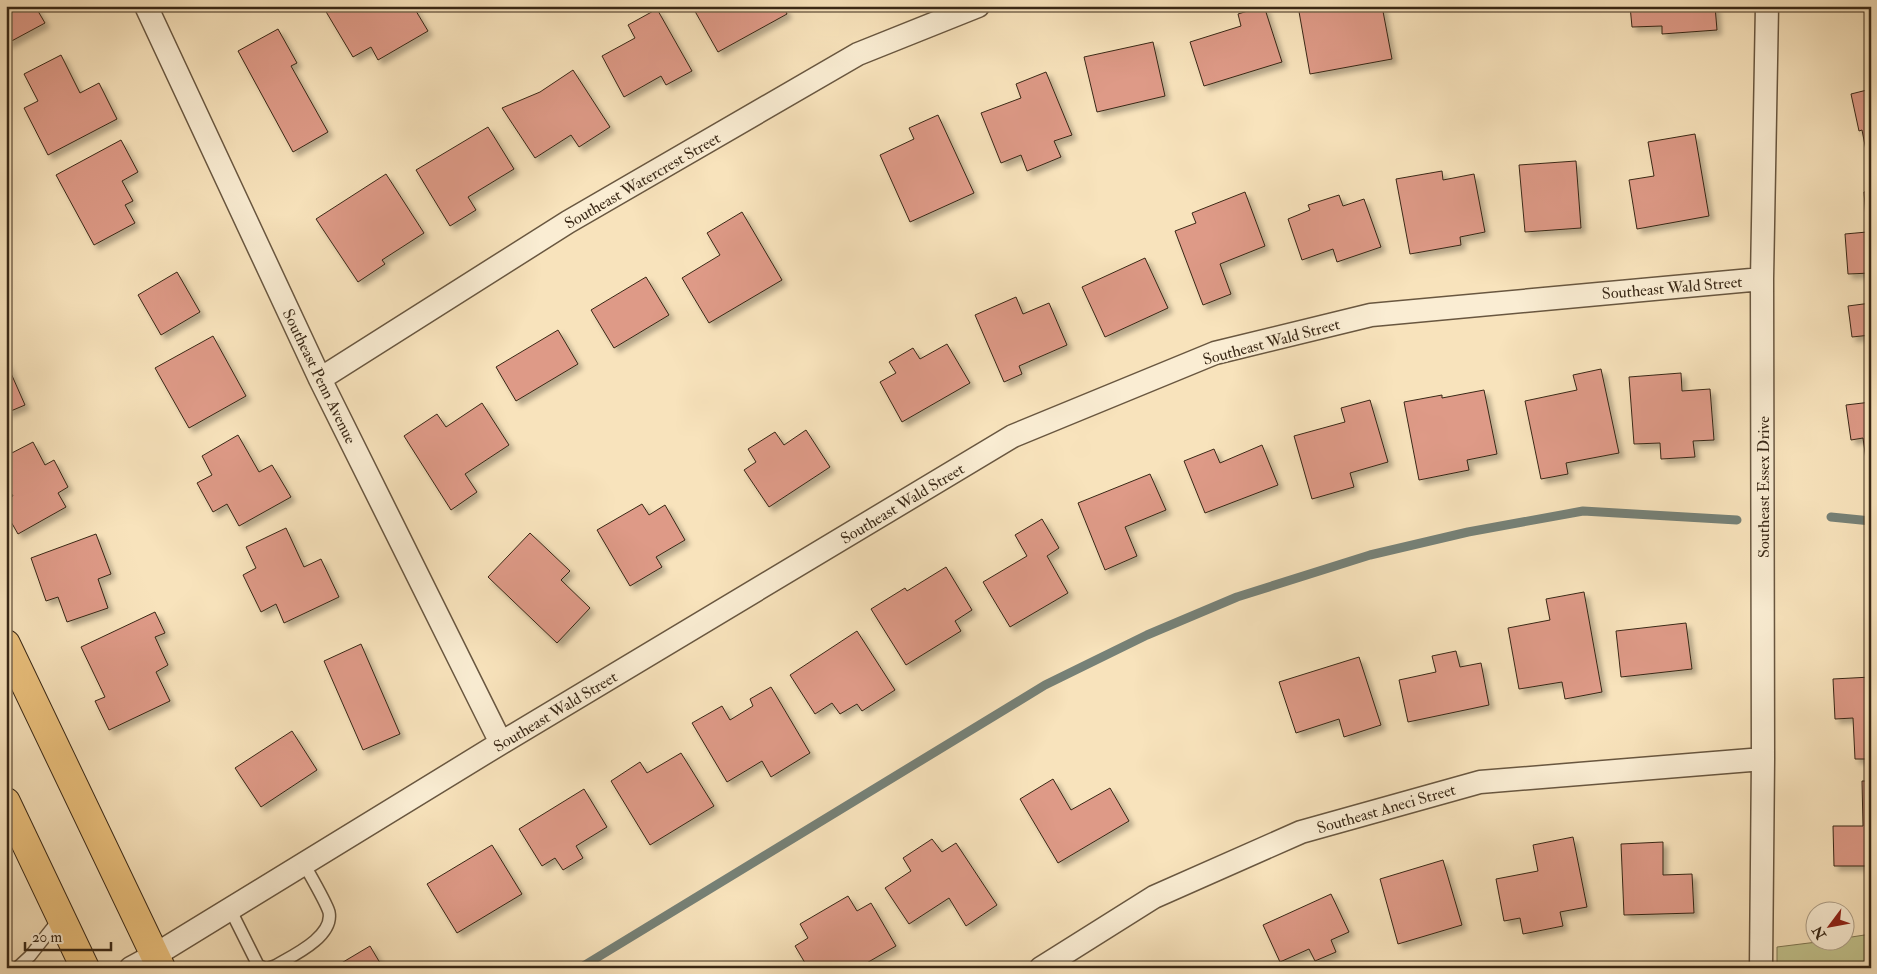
<svg xmlns="http://www.w3.org/2000/svg" width="1877" height="974" viewBox="0 0 1877 974" font-family="'IM FELL Double Pica',serif">
	<defs>
		<filter id="shadow"><feDropShadow dx="4.5" dy="4.5" stdDeviation="2.5" flood-color="#0004"/></filter>
	</defs>
	<rect width="100%" height="100%" fill="#f8e3bc"/>
	<filter id="stains"><feTurbulence type="fractalNoise" baseFrequency=".004" numOctaves="4"/><feColorMatrix values="0 0 0 0 .2 0 0 0 0 .09 0 0 0 0 .02 0 0 0 .5 -.17"/></filter>
	<radialGradient id="worn" r=".72"><stop offset=".6" stop-color="#630" stop-opacity="0"/><stop offset="1" stop-color="#630" stop-opacity=".3"/></radialGradient>
	<path fill="#c2c38d" stroke="#7e7652" d="M1871,934v34h-94v-21l40,-5h27l1,-4z"/>
	<g fill="none" stroke-linecap="round" stroke-linejoin="round">
		<path stroke="#768177" stroke-width="9" d="M1831,517l40,4
			M580,968l465,-283 102,-50 90,-38 133,-42 98,-23 115,-21 154,9"/>
	</g>
	<path fill="#de9a87" stroke="#392816" filter="url(#shadow)" d="M6,6h29l10,17 -39,21z
		M332,6h81l15,25 -50,29 -7,-13 -18,10 -28,-47z
		M692,6h91l4,8 -69,38z
		M1264,6l18,56 -78,24 -14,-44 51,-16 -3,-12z
		M1298,6h84l10,53 -82,15z
		M1630,6h85l2,24 -55,4v-8l-30,1z
		M1866,6h5v60z
		M657,9l35,62 -26,14 -5,-9 -37,21 -22,-41 33,-18 -7,-13z
		M278,29l19,34 -6,3 37,66 -35,20 -55,-101z
		M1153,42l12,54 -68,16 -13,-55z
		M61,55l19,38 19,-10 18,36 -69,36 -24,-47 14,-7 -14,-27z
		M573,70l37,57 -31,20 -8,-12 -36,23 -33,-50 38,-16z
		M1046,72l26,63 -18,6 7,16 -34,14 -6,-16 -20,8 -20,-50 40,-15 -5,-14z
		M1871,89v82h-1l-8,-41 -3,1 -8,-37z
		M938,115l36,78 -64,29 -30,-67 34,-16 -5,-11z
		M488,127l26,42 -46,28 8,13 -26,16 -34,-56z
		M1695,134l14,82 -72,13 -8,-49 25,-4 -6,-34z
		M121,140l17,32 -16,9 11,20 -8,4 10,18 -41,22 -38,-70z
		M1576,161l5,67 -56,4 -6,-67z
		M1442,171l1,9 31,-6 11,58 -25,5 1,8 -51,9 -14,-75z
		M386,174l38,59 -42,27 3,4 -27,18 -42,-63z
		M1871,191v82l-23,1 -3,-40 22,-2 -3,-40z
		M1245,192l20,54 -45,18 11,30 -28,11 -28,-74 21,-8 -4,-10z
		M1339,195l4,11 21,-7 17,48 -44,15 -4,-13 -31,11 -14,-41 22,-9 -2,-5z
		M742,212l40,68 -73,43 -27,-45 38,-23 -13,-22z
		M1145,258l23,50 -63,29 -23,-50z
		M177,272l23,40 -39,23 -23,-40z
		M646,277l23,38 -55,33 -23,-38z
		M1016,297l7,17 26,-11 18,42 -48,21 3,8 -18,8 -29,-67z
		M1871,303v32l-19,2 -4,-31z
		M558,330l20,34 -62,37 -20,-34z
		M213,336l33,60 -57,32 -34,-60z
		M947,344l23,39 -68,39 -22,-40 16,-9 -7,-11 24,-14 7,11z
		M6,362l19,43 -19,8z
		M1601,369l18,84 -53,10 2,11 -27,5 -16,-78 52,-11 -4,-15z
		M1681,373l1,18 28,-2 4,51 -21,1 2,16 -34,2 -1,-16 -26,1 -5,-67z
		M1484,390l13,64 -30,6 2,10 -50,10 -15,-78 38,-7v3z
		M1370,400l18,62 -38,11 4,14 -42,12 -18,-63 51,-14 -4,-14z
		M1871,402v94l-8,-58 -12,2 -5,-35z
		M482,403l27,42 -44,29 12,18 -26,18 -47,-74 33,-22 9,13z
		M806,430l24,37 -61,40 -25,-37 12,-8 -8,-13 27,-17 9,13z
		M238,435l21,37 13,-7 19,32 -52,29 -12,-22 -14,8 -16,-29 15,-8 -10,-19z
		M33,442l12,23 9,-5 14,27 -10,6 8,14 -48,27 -12,-21v-13l7,-4 -7,-11v-29z
		M1262,445l16,40 -73,28 -21,-52 30,-12 6,14z
		M1150,474l16,36 -41,17 12,29 -32,14 -27,-67z
		M642,504l7,11 16,-10 20,35 -29,17 6,10 -32,19 -33,-56z
		M1042,519l17,29 -12,8 21,37 -58,34 -27,-45 44,-26 -12,-21z
		M286,528l18,39 17,-8 18,38 -55,26 -8,-19 -15,8 -18,-37 13,-7 -10,-21z
		M530,533l40,38 -9,9 29,28 -33,35 -69,-66z
		M96,534l15,40 -13,5 10,29 -41,14 -9,-25 -12,4 -15,-43z
		M946,567l26,43 -17,11 6,10 -55,34 -35,-56 34,-21 2,3z
		M1584,592l18,100 -37,7 -3,-17 -43,7 -11,-61 42,-8 -4,-21z
		M155,612l10,21 -10,4 13,28 -12,7 14,29 -61,29 -14,-29 10,-4 -24,-50z
		M1686,623l6,46 -71,8 -5,-46z
		M857,631l38,59 -33,21 -5,-7 -17,10 -8,-11 -17,11 -25,-39z
		M361,644l39,90 -37,16 -39,-89z
		M1456,651l4,16 21,-4 8,42 -81,17 -9,-42 37,-8 -4,-16z
		M1359,657l22,68 -37,12 -5,-18 -43,14 -17,-51z
		M1871,677v82h-16l-2,-41 -18,1 -2,-40z
		M771,687l39,66 -39,24 -9,-16 -35,21 -35,-59 30,-17 8,14 23,-14 -3,-7z
		M292,731l25,39 -56,37 -26,-39z
		M681,753l33,53 -64,39 -39,-64 29,-19 7,11z
		M1053,779l18,31 39,-22 19,33 -71,42 -38,-64z
		M1862,781h9v85h-37l-1,-40h30z
		M584,789l23,38 -31,19 7,12 -20,12 -8,-12 -13,8 -23,-37z
		M1573,837l14,70 -27,5 3,14 -40,8 -3,-16 -16,3 -8,-42 42,-8 -5,-26z
		M932,839l10,13 14,-9 41,62 -31,21 -17,-28 -40,26 -24,-36 26,-17 -8,-13z
		M1663,842v33l29,-1 2,39 -70,2 -3,-71z
		M492,845l30,49 -65,39 -30,-49z
		M1443,860l19,65 -64,19 -18,-65z
		M1331,894l18,38 -18,8 5,12 -21,9 -6,-12 -29,13 -17,-37z
		M848,896l9,15 14,-8 25,43 -38,22h-50l-13,-22 13,-8 -8,-14z
		M370,946l13,22h-50z"/>
	<g fill="none" stroke-linecap="round" stroke-linejoin="round">
		<defs>
			<path id="service" d="M230,909l28,56 6,3
				M17,968l13,-12 30,-38
				M269,968l6,-2c17,-10 59,-29 54,-54 -3,-10 -19,-37 -25,-48"/>
			<path id="minor" d="M146,6l174,373 181,364
				M320,379l248,-157 290,-168 120,-48
				M131,968l24,-13 346,-212 512,-307 202,-83 156,-38 391,-36
				M1041,968l113,-71 147,-65 179,-50 283,-23
				M1761,968l2,-209 -1,-480 5,-273"/>
			<path id="primary" d="M6,644l155,324
				M6,802l79,166"/>
		</defs>
		<use href="#service" stroke="#695740" stroke-width="14"/>
		<use href="#minor" stroke="#695740" stroke-width="25"/>
		<use href="#primary" stroke="#392816" stroke-width="30"/>
		<use href="#service" stroke="#faedd3" stroke-width="11"/>
		<use href="#minor" stroke="#faedd3" stroke-width="22"/>
		<use href="#primary" stroke="#ecc27e" stroke-width="28"/>
	</g>
	<g text-anchor="middle" stroke-width="4.5" stroke-linejoin="round" paint-order="stroke">
		<g font-size="16" fill="#392816" stroke="#faedd3">
			<text transform="translate(642 180) rotate(-30)" y="6">Southeast Watercrest Street</text>
			<text transform="translate(1672 287) rotate(-5)" y="6">Southeast Wald Street</text>
			<text transform="translate(1271 341) rotate(-15)" y="6">Southeast Wald Street</text>
			<text transform="translate(320 376) rotate(64)" y="6">Southeast Penn Avenue</text>
			<text transform="translate(1763 487) rotate(-90)" y="6">Southeast Essex Drive</text>
			<text transform="translate(902 503) rotate(-31)" y="6">Southeast Wald Street</text>
			<text transform="translate(555 711) rotate(-31)" y="6">Southeast Wald Street</text>
			<text transform="translate(1386 808) rotate(-16)" y="6">Southeast Aneci Street</text>
		</g>
	</g>
	<rect width="1877" height="974" fill="none" stroke="#f8e3bc" stroke-width="25"/>
	<rect x="8" y="8" width="1862" height="959" fill="none" stroke="#392816" stroke-width="2.5"/>
	<rect x="12" y="12" width="1852" height="949" fill="none" stroke="#392816"/>
	<g transform="translate(1830 926) rotate(238)"><circle r="24" fill="#faedd3" stroke="#ad9e87"/>
	<path d="M0-4L9 19L0 12L-9 19Z" fill="#8f2418"/>
	<text y="-8" font-size="14" font-weight="bold" text-anchor="middle" fill="#392816">N</text>
	</g>
	<path d="M25 942v8h86v-8" fill="none" stroke="#392816" stroke-width="2.5"/>
	<text x="32" y="942" font-size="15" fill="#392816" stroke="#faedd3" stroke-width="4" paint-order="stroke">20 m</text>
	<rect width="100%" height="100%" filter="url(#stains)"/>
	<rect width="100%" height="100%" fill="url(#worn)"/>
</svg>
